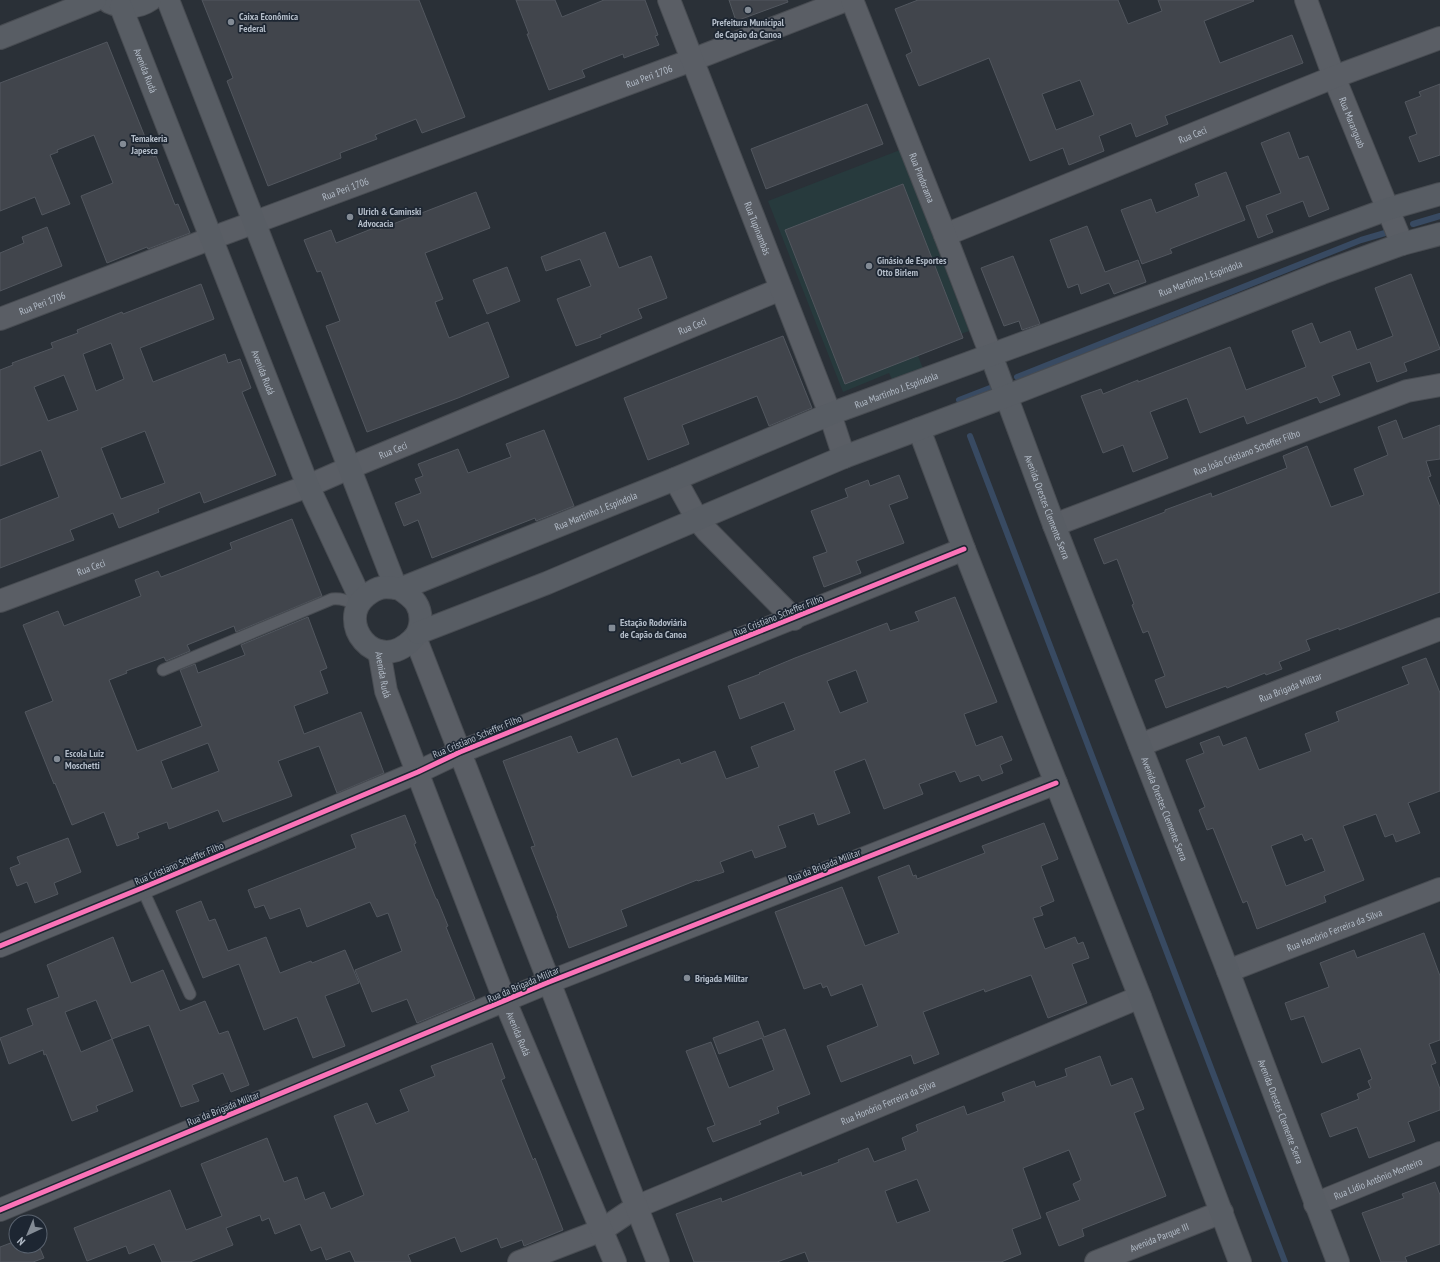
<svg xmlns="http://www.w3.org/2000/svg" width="1440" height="1262" viewBox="0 0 1440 1262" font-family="'PT Sans Narrow',sans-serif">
	<rect width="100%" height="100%" fill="#2a3037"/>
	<path fill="#273a3d" d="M900,150l69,181 -53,20 8,20 -30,12 -5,-10 -46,19 -75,-191z"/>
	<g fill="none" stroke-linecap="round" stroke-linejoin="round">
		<path stroke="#384a62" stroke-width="6" d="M1413,224l27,-8
			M1017,377l344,-137 24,-7
			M959,400l31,-12
			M970,436l315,826"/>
	</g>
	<path fill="#41454c" stroke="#52575f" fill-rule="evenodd" d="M202,0h217l46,117 -43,16 -6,-14 -41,16 2,4 -37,14 1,5 -73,28 -41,-105 6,-3z
		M516,0h39l7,17 42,-17h41l13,35 -3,1 4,9 -35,13 -1,-4 -41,16 3,7 -36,13 -22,-56h2z
		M729,0h58l1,2 -52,19z
		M918,0h200l10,24 34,-13 -4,-11h95l1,1 -50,20 16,42 72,-28 11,28 -138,53 3,8 -32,13 -5,-14 -32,13 5,15 -35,14 -6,-17 -33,13 -41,-103 -70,28 -13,-31 6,-3 -17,-43zM1080,80l14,35 -38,15 -14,-36z
		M107,42l46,115 3,-1 19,49 3,-1 12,29 -42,16 -1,-2 -40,16 -26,-67 32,-13 -19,-48 -37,15 1,2 -8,3 20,49 -28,11 -7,-18 -35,14v-128z
		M1440,84v71l-21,7 -10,-25 8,-3 -12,-32 16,-6 -2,-4z
		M867,104l16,40 -117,45 -15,-40z
		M1289,132l10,27 9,-3 21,53 -20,8 -6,-16 -37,14 7,17 -15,6 -12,-32 35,-13 -20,-50z
		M1226,172l19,48 -75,29 2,4 -30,11 -21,-54 30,-11 5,14 43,-17 -4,-12z
		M903,184l60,154 -118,46 -60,-154z
		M476,192l14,36 -65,25 18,46 -8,3 14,36 39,-16 21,55 -51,21 -91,34 -41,-106 14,-5 -19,-50 -4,1 -13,-32 27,-10 5,13 43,-17 1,3z
		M1087,226l18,46 33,-12 8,22 -32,12 -5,-11 -28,11 -3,-10 -10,4 -18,-48z
		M47,227l15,39 -62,25v-38l24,-10 -2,-6z
		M605,232l14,36 32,-12 16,42 -29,11 4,9 -42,17 1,2 -25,9 -19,-47 34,-13 -11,-27 -34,12 -5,-14z
		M1013,256l27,68 -18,6 -3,-9 -15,5 -23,-58z
		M507,267l13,34 -33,13 -14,-34z
		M1411,274l29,75 -36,14 3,8 -30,11 -7,-20 -38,14 8,19 -20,8 -3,-6 -70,27 -3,-8 -44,17 -13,-35 -37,14 18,46 -35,14 -10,-27 -20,8 -22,-57 20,-7 2,5 35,-14v2l92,-35 16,43 60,-23 -14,-36 20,-8 8,20 30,-12 7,19 36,-14 -18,-48z
		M201,284l13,35 -74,29 13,34 72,-28 3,9 12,-4 11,29 -9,4 34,83 -72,28 -4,-11 -42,17 1,3 -40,16 -6,-15 -43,17 4,10 -74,28v-48l59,-23 -18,-47 -41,16v-96l13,-5 -1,-2 41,-15 -2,-5 27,-10 -1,-3 45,-18 1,2zM111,343l13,36 -28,12 -13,-37zM64,375l14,35 -30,11 -14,-34zM145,431l20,52 -44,16 -20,-51z
		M783,336l29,72 -43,18 -12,-30 -75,29 7,19 -41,16 -24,-62z
		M1396,420l7,19 37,-14v34l-14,2 5,15 -3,1 12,30v85l-101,38v-2l-33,12 4,10 -31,12 3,7 -16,6 -1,-2 -38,15 -1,-2 -60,22 -11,-28 10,-4 -17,-45 -5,2 -11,-28 2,-1 -17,-45 -13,5 -10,-25 71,-27v-2l46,-17 1,4 75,-29 -4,-12 24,-10 24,61 33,-12 -10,-26 34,-14 -10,-28z
		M544,430l30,76 -38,15 -1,-3 -103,40 -14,-38 -14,6 -9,-23 26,-10 -6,-14 8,-3 -5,-12 40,-15 10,24 43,-16 -5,-13z
		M899,475l9,23 -19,7 15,38 -48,18 5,12 -37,14 -11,-30 14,-5 -16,-41 37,-14 -3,-8 23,-9 2,6z
		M292,519l30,77 -86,36 -2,-6 -47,19 3,6 -24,10 -2,-4 -38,14 1,2 -18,7 28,71 65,-25 -22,-56 15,-6 3,9 47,-18 -4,-10 67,-28 19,51 -7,3 8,22 -34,13 10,28 57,-22 23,61 -47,20 -18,-47 -41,15 14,35 -69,26 -5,-12 -49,19 -2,-7 -30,11 2,5 -22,8 -13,-34 -32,13 -17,-42 -1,1 -29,-72 28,-11 -30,-76 35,-14 6,15 77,-30 -6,-16 23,-9 3,6 16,-6 55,-22 -2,-6zM208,743l11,28 -47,18 -11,-28z
		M955,597l42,105 -33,12 12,32 26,-10 10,24 -12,5 3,8 -21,8 -3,-6 -19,7 -5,-11 -36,13 4,10 -39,15 -19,-50 -31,12 16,42 -32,12 -4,-12 -36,13 8,21 -31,11 -3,-8 -32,12 4,10 -26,9 -1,-1 -76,30 6,16 -58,22 -12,-32h1l-27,-69 4,-1 -32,-85 68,-25 7,17 39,-15 15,39 47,-18 2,5 34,-13 11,28 33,-12 -8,-20 44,-17 -11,-28 -44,17 -12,-33 32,-12 -1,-1 36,-15 92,-35 3,8 29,-10 -4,-9zM856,670l12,32 -28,11 -13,-32z
		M1426,658l14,35v98l-32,12 12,30 -24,9 -3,-8 -8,3 -9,-23 -33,12 21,54 -40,16 2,6 -69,27 -10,-28 -4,2 -30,-75 -6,2 -8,-20 6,-3 -19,-47 18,-7 -4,-10 19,-7 4,10 23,-9 13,33 52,-19 -6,-17 34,-13 -3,-9 73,-28 -7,-17zM1302,834l3,7 7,-3 13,33 -39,15 -15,-40z
		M405,815l11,28 -2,1 22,55h1l11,27 -2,1 29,72 -58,24 -10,-24 -35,13 -17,-42 47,-19 -14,-38 -11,4 -7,-15 -63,25 -7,-19 -30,11 -6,-14 -9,3 -7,-18 108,-42 -5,-13z
		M1044,823l14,36 -17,7 13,35 -14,6 3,8 -10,3 12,31 30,-12 3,7 5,-2 6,16 -17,6 15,39 -39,15 -17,-43 -46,17 -1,-3 -61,23 16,42 -25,10 -3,-9 -70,27 -14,-36 51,-20 -16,-42 -31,12 -4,-10 -4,2 -2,-5 -17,6 -29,-77 67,-25 23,59 34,-13 -21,-56 31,-12 4,11 3,-1 1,4 68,-26 -3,-7z
		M68,838l13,34 -27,11 4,11 -23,9 -8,-21 -10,4 -7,-18 10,-4 -3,-7z
		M201,901l8,20 6,-2 13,32 38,-14 14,36 31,-12 1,2 33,-13 14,33 -34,13 20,50 -32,12 -16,-41 -33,13 -25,-66 -36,14 -27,-67z
		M1424,933l16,43v64l-11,4 7,19 -5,2 9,24v21l-32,12 7,19 -46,17 -12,-31 -27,10 -9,-23 38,-15 -2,-5 14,-6 -3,-7 4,-2 -12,-31 -38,15 -18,-47 -13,4 -6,-17 44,-16 -9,-24 34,-13 3,8z
		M113,937l18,46 32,-13 17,41 25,-10 14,33 9,-3 21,54 -18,7 -8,-19 -31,12 7,16 -18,6 -32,-82 -37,14 -16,-39 -31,12 16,40 31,-13 21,52 -37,15 2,5 -26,10 -26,-67 -2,1 -1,-5 -34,14 -9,-26 33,-13 -6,-16 32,-12 -12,-32z
		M758,1021l6,16 21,-8 25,65 -33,13 2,6 -20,8 2,3 -48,18 -6,-14 8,-3 -29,-74 25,-9 18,46 45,-18 -12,-32 -43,16 -6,-16z
		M492,1043l13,35 -4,2 32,80 2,-2 28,72 -39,16 -2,-6 -21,8 -4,-10 -36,14 -6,-15 -47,18 3,7h-56l-5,-11 -24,9 -5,-13 -10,4 -11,-27 -25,10 -6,-16 -7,3 -2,-6 -34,13 7,17 -43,17h-28l-8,-18 -25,10 -3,-8 -39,15 -13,-33 96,-38 16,40 36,-14 -21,-52 66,-26 17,44 13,-5 8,23 19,-8 7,17 33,-14 -30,-79 33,-13 9,21 33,-13 -9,-21 35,-14 -4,-10z
		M1100,1056l11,30 21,-8 12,31 -10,4 32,83 -84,33 2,7 -25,10 -13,-33 34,-13 -7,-16 8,-4 -12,-30 -46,18 18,50 -29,11 9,25 -20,8h-192l-4,-10 -28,10h-83l-18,-48 45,-16 1,4 79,-30 1,4 37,-14 -1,-2 30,-12 6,14 32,-12 -4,-12 16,-7 -2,-6 48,-19 3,9 38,-14 -3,-8 32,-12 2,6 31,-11 -2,-7zM917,1179l13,32 -33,12 -12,-32z
		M1435,1182l5,13v49l-35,13 2,5h-26l-19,-49 42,-15 -2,-4z
		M16,1241v5h23l5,12 -11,4h-33v-15z"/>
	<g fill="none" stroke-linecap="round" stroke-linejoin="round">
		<defs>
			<path id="service" d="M163,670l169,-71c10,-1 16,2 25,6
				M142,888l48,106"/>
			<g id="minor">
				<path id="s1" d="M1306,0l28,77 68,167"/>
				<path id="s2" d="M945,235l389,-158 106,-39"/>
				<path id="s3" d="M0,319l212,-81 480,-178 154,-60"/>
				<path d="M675,479l22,40 10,12 87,88"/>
				<path id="s4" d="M1054,525l353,-134 33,-6"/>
				<path id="s5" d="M0,601l308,-115 41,-18 432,-179"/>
				<path id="s6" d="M1140,745l300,-116"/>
				<path d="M0,946l142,-58 276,-116 42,-20 504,-203"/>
				<path id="s7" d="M1228,971l212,-82"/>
				<path id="s8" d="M1315,1204l125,-51"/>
				<path d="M0,1210l549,-228 507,-199"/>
				<path id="s9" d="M519,1262l83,-32 34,-23 504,-210"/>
			</g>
			<g id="tertiary">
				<path id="s10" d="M669,0l161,414 14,43"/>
				<path id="s11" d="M852,0l93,235 46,120"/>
				<path d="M415,637l243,625"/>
				<path id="s12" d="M379,651l7,40 119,310 110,261"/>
				<path id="s13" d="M1096,1262l126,-50"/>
			</g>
			<g id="secondary">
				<path d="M168,0l228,588"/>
				<path d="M109,2c13,6 28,7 41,-2"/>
				<path id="s14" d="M121,7l187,479 53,114"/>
				<path d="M0,38l95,-38"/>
				<path id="s15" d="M991,355l63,170 174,446 110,291"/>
				<path d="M919,429l45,120 176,448 100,265"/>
				<path id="s16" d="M400,589c6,4 12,8 16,14 7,11 6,28 -4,37 -37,36 -77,-19 -46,-44 12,-10 19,-10 34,-7l275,-110 155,-65 558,-205 52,-15"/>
				<path d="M418,633l129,-50 297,-126 163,-61 315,-123 80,-29 38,-10"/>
			</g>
		</defs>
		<use href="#service" stroke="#484c52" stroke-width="13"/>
		<use href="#minor" stroke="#484c52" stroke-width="24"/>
		<use href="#tertiary" stroke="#484c52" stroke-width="24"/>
		<use href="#secondary" stroke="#484c52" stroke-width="24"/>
		<use href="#service" stroke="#5a5e65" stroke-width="11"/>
		<use href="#minor" stroke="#5a5e65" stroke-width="22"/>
		<use href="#tertiary" stroke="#5a5e65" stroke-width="22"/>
		<use href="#secondary" stroke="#585d64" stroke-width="22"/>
		<defs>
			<path id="cycleway" d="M0,946l142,-58 276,-116 42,-20 504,-203
				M0,1210l549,-228 507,-199"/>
		</defs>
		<use href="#cycleway" stroke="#1d2632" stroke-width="8"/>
		<use href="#cycleway" stroke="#fb73b8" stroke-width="5"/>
	</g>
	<g fill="#838b95" stroke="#1d2632" stroke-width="1.5">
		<circle cx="748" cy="10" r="4"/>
		<circle cx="231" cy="22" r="4"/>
		<circle cx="123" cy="144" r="4"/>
		<circle cx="350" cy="217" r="4"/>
		<circle cx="869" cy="266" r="4"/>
		<rect x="608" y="624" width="8" height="8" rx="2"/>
		<circle cx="57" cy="759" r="4"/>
		<circle cx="687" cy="978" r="4"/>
	</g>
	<g text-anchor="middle" stroke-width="3.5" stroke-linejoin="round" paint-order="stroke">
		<g font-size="10" font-weight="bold" fill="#b3bcc8" stroke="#1d2632" text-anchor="start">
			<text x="239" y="20">Caixa Econômica<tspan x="239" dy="12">Federal</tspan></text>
			<text x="748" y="26" text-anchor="middle">Prefeitura Municipal<tspan x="748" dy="12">de Capão da Canoa</tspan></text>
			<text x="131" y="142">Temakeria<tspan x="131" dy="12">Japesca</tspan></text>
			<text x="358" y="215">Ulrich &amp; Caminski<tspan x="358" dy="12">Advocacia</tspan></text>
			<text x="877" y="264">Ginásio de Esportes<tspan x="877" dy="12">Otto Birlem</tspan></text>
			<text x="620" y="626">Estação Rodoviária<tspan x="620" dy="12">de Capão da Canoa</tspan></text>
			<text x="65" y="757">Escola Luiz<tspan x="65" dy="12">Moschetti</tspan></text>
			<text x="695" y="982">Brigada Militar</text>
		</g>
		<g font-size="10" fill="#b3bcc8" stroke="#1d2632">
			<text dy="4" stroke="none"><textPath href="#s14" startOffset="68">Avenida Rudá</textPath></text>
			<text dy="4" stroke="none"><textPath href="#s3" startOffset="693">Rua Peri 1706</textPath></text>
			<text dy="4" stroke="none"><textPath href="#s1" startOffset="131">Rua Maranguab</textPath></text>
			<text dy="4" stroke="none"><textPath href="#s2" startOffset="267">Rua Ceci</textPath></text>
			<text dy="4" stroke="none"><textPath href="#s11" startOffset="191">Rua Pindorama</textPath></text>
			<text dy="4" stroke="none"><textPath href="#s3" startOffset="369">Rua Peri 1706</textPath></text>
			<text dy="4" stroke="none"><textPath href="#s10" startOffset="245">Rua Tupinambás</textPath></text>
			<text dy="4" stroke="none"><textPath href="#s16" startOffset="1062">Rua Martinho J. Espíndola</textPath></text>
			<text dy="4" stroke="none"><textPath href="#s3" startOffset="45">Rua Peri 1706</textPath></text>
			<text dy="4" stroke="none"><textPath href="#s5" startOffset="745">Rua Ceci</textPath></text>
			<text dy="4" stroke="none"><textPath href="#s14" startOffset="392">Avenida Rudá</textPath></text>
			<text dy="4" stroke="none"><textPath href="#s16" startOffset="738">Rua Martinho J. Espíndola</textPath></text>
			<text dy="4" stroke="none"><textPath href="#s5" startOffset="421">Rua Ceci</textPath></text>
			<text dy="4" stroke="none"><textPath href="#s4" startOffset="206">Rua João Cristiano Scheffer Filho</textPath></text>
			<text dy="4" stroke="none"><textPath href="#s15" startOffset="162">Avenida Orestes Clemente Serra</textPath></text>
			<text dy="4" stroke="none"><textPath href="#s16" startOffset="414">Rua Martinho J. Espíndola</textPath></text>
			<text dy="4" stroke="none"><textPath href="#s5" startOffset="97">Rua Ceci</textPath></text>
			<text transform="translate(778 615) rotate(-22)" y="4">Rua Cristiano Scheffer Filho</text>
			<text dy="4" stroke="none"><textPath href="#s12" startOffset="24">Avenida Rudá</textPath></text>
			<text dy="4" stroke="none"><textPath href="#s6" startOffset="161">Rua Brigada Militar</textPath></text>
			<text transform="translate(477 736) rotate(-23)" y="4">Rua Cristiano Scheffer Filho</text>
			<text dy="4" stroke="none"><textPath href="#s15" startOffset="486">Avenida Orestes Clemente Serra</textPath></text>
			<text transform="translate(179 863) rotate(-23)" y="4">Rua Cristiano Scheffer Filho</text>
			<text transform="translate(824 865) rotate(-21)" y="4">Rua da Brigada Militar</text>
			<text dy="4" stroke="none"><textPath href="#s7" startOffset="114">Rua Honório Ferreira da Silva</textPath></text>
			<text transform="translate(523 984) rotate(-23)" y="4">Rua da Brigada Militar</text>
			<text dy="4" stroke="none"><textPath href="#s12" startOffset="408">Avenida Rudá</textPath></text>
			<text dy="4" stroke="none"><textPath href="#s9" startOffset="403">Rua Honório Ferreira da Silva</textPath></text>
			<text transform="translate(223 1108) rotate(-22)" y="4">Rua da Brigada Militar</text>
			<text dy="4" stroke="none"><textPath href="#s15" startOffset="810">Avenida Orestes Clemente Serra</textPath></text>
			<text dy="4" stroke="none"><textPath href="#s8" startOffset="68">Rua Lídio Antônio Monteiro</textPath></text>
			<text dy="4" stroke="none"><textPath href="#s13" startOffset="68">Avenida Parque III</textPath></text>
		</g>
	</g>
	<g transform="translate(28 1234) rotate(224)"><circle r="19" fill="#1d2632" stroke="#59626e"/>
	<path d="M0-3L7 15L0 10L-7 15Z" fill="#838b95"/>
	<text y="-6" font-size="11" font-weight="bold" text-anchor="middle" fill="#b3bcc8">N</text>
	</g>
</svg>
